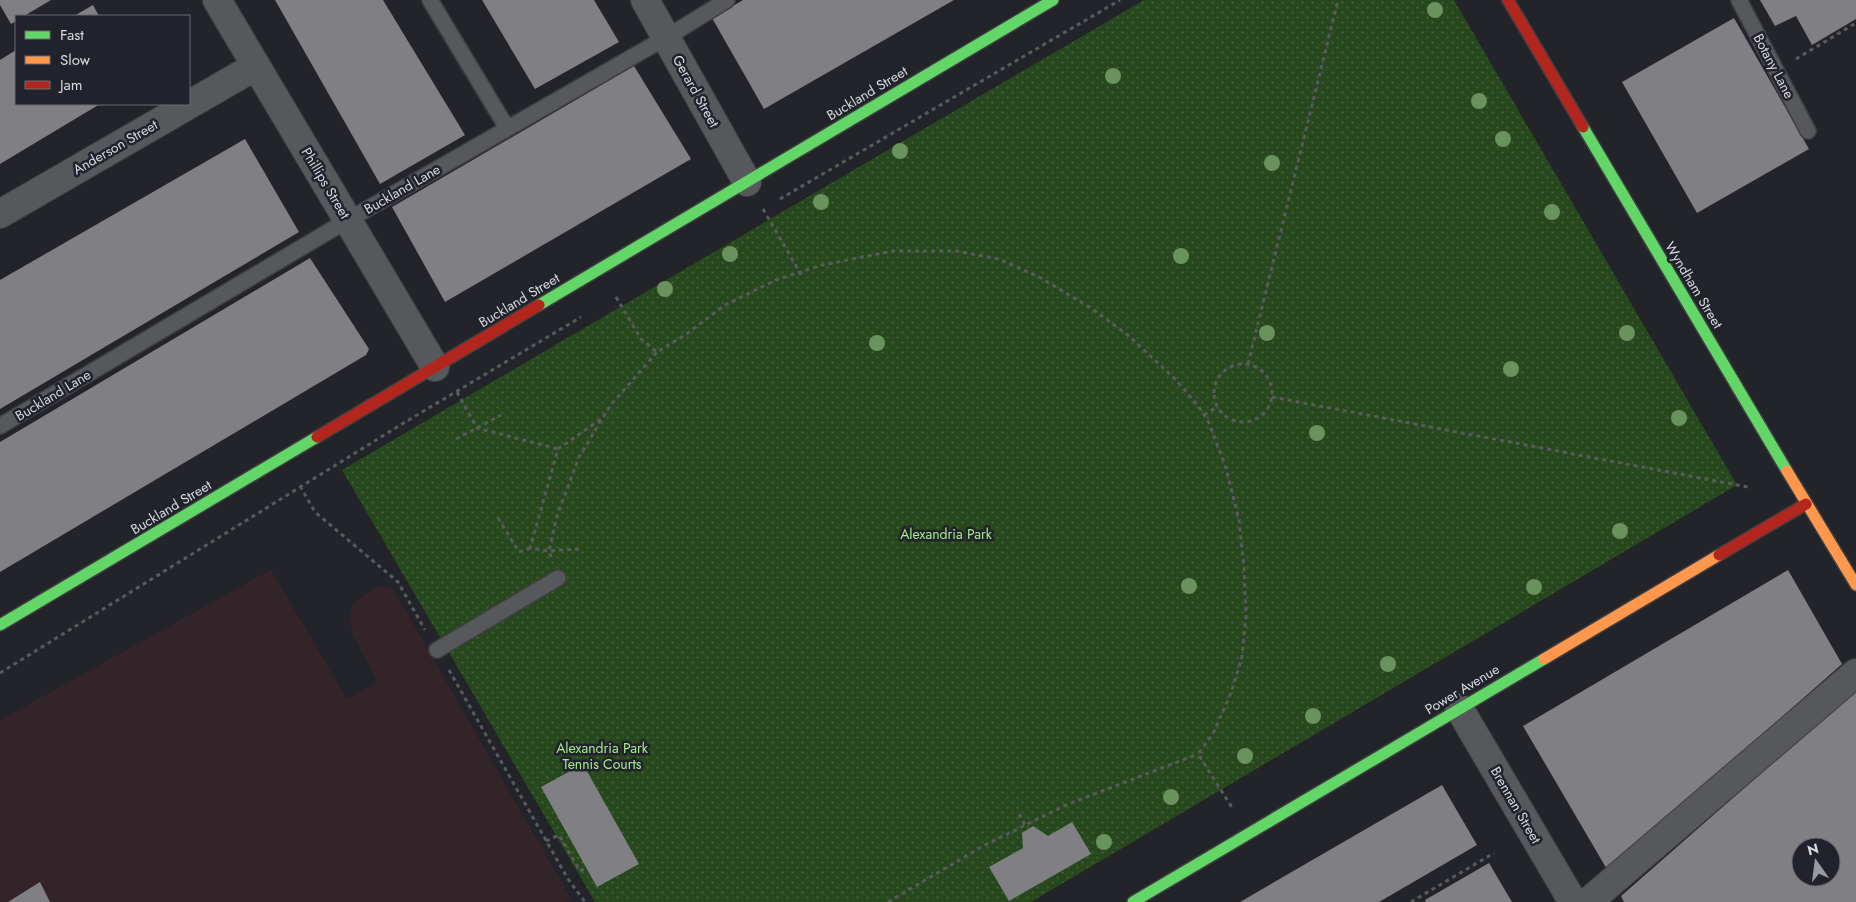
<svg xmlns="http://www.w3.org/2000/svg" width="1856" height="902" viewBox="0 0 1856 902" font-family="Jost,sans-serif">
	<defs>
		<pattern id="park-dots" width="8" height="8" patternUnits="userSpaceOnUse" patternTransform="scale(1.25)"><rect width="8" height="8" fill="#27471c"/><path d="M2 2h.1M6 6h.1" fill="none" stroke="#46613d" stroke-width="1.8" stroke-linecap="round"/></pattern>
	</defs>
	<rect width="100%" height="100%" fill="#232429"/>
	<path fill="#33242a" d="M271,570l76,129 31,-17 -25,-47 -3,-13 2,-18 24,-17 8,-1 9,3 178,310 -6,3h-565v-182z"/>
	<path fill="url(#park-dots)" d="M1144,0h310l283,485 -706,417h-436l-253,-432z"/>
	<path fill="#7f7f84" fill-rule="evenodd" d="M0,0h51l-27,16h-8v5l-5,3 -11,-19z
		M275,0h108l82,135 -85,49z
		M482,0h112l25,42 -84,47z
		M743,0h211l-190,109 -52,-91z
		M1760,0h96v19l-44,26 -16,-29 -21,10z
		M93,5l6,11h-25z
		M1734,18l75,131 -112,64 -75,-131z
		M16,50v54h84l-100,60v-104z
		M634,66l57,93 -246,143 -53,-95z
		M245,139l54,93 -299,177v-129z
		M310,258l59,91 -3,6 -366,217v-130z
		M1788,570l54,94 -234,207 -85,-145z
		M1856,690v212h-232l-3,-6zM1801,847h30v30h-30z
		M583,764l56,100 -42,23 -56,-100z
		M1442,785l35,60 -98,57h-139z
		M1072,822l19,32 -82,47 -20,-34 34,-19 -1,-15 11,-7 15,10z
		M1489,863l23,39h-86l-1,-2z
		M40,882l10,20h-42z"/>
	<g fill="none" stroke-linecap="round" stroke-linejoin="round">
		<defs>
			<path id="lane" d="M430,0l77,128
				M1739,0l69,131
				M0,426l348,-206 319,-183 60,-37
				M437,650l121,-72"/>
			<path id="street" d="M217,0l218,367
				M645,0l102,182
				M0,214l256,-148
				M1459,708l114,194
				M1588,902l268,-229"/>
			<path id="fast" d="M1583,127l204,344
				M539,305l514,-305
				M0,625l317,-188
				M1133,902l411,-243"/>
			<path id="slow" d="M1787,471l69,114
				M1544,659l175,-104"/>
			<path id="jam" d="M1508,0l75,127
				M317,437l222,-132
				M1719,555l87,-51"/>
		</defs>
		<use href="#lane" stroke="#3e3f43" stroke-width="18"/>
		<use href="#street" stroke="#3e3f43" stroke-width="30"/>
		<use href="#fast" stroke="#3e3f43" stroke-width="14"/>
		<use href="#slow" stroke="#3e3f43" stroke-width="14"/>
		<use href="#jam" stroke="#3e3f43" stroke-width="14"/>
		<path stroke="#595a5e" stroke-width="3" stroke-dasharray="4 4" stroke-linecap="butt" d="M1796,59l60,-36
			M780,199l340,-199
			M763,209l40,69
			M616,297l25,42 16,13 28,-17 40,-30 51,-25 46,-15 71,-14h64l42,8 40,18 52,31 38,28 47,44 23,27 10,16 17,45 13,52 5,47 2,49 -4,41 -11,36 -18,41 -15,20 35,55
			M1248,364l90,-364
			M1214 393a29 29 0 1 1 58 0a29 29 0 1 1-58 0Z
			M457,392l20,36 81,21
			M1272,397l476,90
			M1204,415l13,-8
			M456,439l45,-24
			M300,486l15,26 83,70 27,48
			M498,518l21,34 11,-4
			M579,549l-30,2 -19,-3 28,-99 43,-30
			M551,557l-2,-6 8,-35 22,-59 31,-51 47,-54
			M449,670l119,209 17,23
			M0,673l402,-249 179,-107
			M1019,814l6,11
			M546,841l13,-6 21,36 6,-3
			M888,902l97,-57 81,-40 132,-51
			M1411,902l83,-49"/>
		<use href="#lane" stroke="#57585b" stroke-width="15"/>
		<use href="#street" stroke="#57585b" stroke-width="28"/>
		<use href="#fast" stroke="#63d668" stroke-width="11"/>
		<use href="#slow" stroke="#ff974d" stroke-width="11"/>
		<use href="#jam" stroke="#b3261e" stroke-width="11"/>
	</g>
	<g fill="#69925e">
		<circle cx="1435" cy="10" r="8"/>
		<circle cx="1113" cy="76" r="8"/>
		<circle cx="1479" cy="101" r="8"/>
		<circle cx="1503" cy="139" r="8"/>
		<circle cx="900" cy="151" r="8"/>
		<circle cx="1272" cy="163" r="8"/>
		<circle cx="821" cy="202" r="8"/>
		<circle cx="1552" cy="212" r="8"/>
		<circle cx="730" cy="254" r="8"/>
		<circle cx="1181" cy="256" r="8"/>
		<circle cx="665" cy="289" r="8"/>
		<circle cx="1267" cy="333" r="8"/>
		<circle cx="1627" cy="333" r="8"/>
		<circle cx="877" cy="343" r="8"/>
		<circle cx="1511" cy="369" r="8"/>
		<circle cx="1679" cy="418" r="8"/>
		<circle cx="1317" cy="433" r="8"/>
		<circle cx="1620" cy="531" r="8"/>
		<circle cx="1189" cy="586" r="8"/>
		<circle cx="1534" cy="587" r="8"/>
		<circle cx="1388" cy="664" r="8"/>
		<circle cx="1313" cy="716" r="8"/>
		<circle cx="1245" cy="756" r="8"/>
		<circle cx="1171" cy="797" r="8"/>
		<circle cx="1104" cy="842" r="8"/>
	</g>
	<g text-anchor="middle" stroke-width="5" stroke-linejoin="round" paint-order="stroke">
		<g font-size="14" fill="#d8d9df" stroke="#21222b">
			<text transform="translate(1774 66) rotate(62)" y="5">Botany Lane</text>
			<text transform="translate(696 91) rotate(61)" y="5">Gerard Street</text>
			<text transform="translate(867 93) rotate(-31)" y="5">Buckland Street</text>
			<text transform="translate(115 147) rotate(-30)" y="5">Anderson Street</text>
			<text transform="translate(326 183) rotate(59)" y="5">Phillips Street</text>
			<text transform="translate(402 189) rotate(-30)" y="5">Buckland Lane</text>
			<text transform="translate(1694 285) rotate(59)" y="5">Wyndham Street</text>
			<text transform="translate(519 300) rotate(-31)" y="5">Buckland Street</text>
			<text transform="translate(53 395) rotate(-31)" y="5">Buckland Lane</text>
			<text transform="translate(171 507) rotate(-31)" y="5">Buckland Street</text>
			<text transform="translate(1462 689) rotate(-31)" y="5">Power Avenue</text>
			<text transform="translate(1516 805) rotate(60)" y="5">Brennan Street</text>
		</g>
		<g font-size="14" fill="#a3ec8a" stroke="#21222b">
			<text x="946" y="539">Alexandria Park</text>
			<text x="602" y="753">Alexandria Park<tspan x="602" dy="16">Tennis Courts</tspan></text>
		</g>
	</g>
	<rect x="15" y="15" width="175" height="90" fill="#21222b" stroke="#6a6b73"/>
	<rect x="25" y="31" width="25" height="8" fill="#63d668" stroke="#6a6b73"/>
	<text x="60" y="40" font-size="15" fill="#d8d9df">Fast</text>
	<rect x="25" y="56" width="25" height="8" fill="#ff974d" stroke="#6a6b73"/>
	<text x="60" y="65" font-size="15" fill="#d8d9df">Slow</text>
	<rect x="25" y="81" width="25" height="8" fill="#b3261e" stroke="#6a6b73"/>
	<text x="60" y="90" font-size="15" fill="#d8d9df">Jam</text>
	<g transform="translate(1816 862) rotate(346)"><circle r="24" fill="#21222b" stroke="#6a6b73"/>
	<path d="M0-4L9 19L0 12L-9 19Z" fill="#999a9f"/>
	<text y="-8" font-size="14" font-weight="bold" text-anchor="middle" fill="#d8d9df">N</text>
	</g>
</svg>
